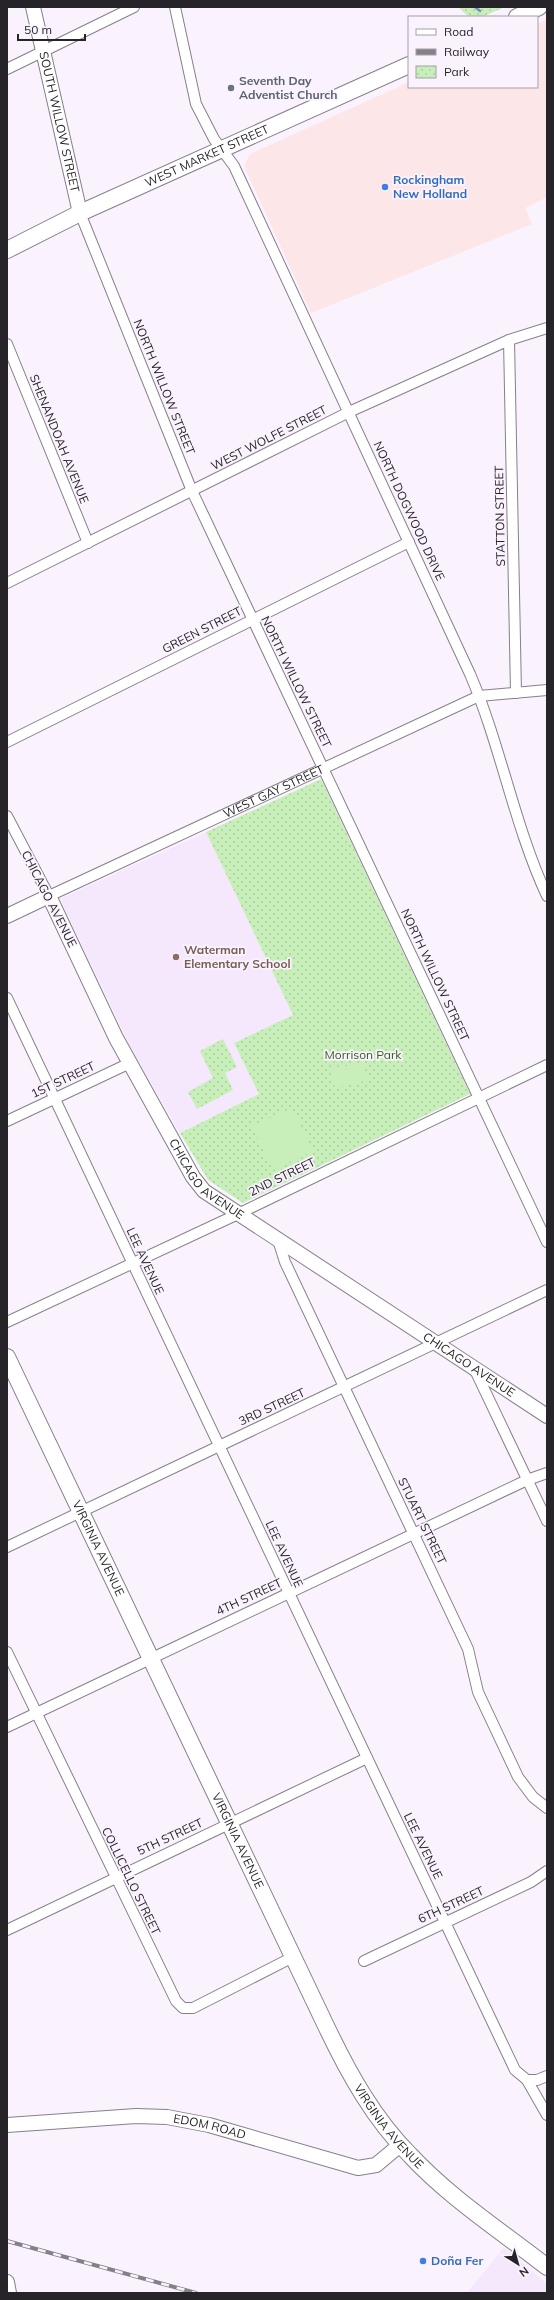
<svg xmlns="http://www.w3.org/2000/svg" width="554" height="2300" viewBox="0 0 554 2300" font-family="Mulish,sans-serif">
	<defs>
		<pattern id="park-dots" width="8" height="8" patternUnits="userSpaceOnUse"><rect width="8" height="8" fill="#c8efb9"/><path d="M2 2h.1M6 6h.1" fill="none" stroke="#accd9f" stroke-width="1.8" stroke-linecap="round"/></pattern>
	</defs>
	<rect width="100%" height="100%" fill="#faf3fe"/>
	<path fill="#fce6e8" d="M547,20v177l-22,11 7,16 -221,89 -67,-147 6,-12 159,-72v5h128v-63z"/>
	<path fill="#f5e8fc" d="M206,832l87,183 -59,28 25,51 -79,39 -48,-83 -72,-151z
		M504,2247l43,37v9h-80z"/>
	<path fill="url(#park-dots)" d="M458,7h47l-23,10h-13z
		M321,779l149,315 -227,109 -35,-23 -28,-47 79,-39 -25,-51 59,-28 -87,-183z
		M223,1039l14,28 -12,6 8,17 -36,19 -9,-17 25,-14 -13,-27z"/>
	<path fill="#c8efb9" d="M363,1062l5,18 -33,8 -5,-18z
		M292,1108l21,43 -40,19 -21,-44z"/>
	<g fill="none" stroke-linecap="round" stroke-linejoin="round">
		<path stroke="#6c93be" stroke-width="2.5" d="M475,7l5,4"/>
		<defs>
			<g id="street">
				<path d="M175,7l21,97 18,35 20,27 236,508c31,72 44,151 77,222"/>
				<path d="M7,69l127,-62"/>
				<path d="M80,213l112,278 355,751"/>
				<path d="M509,340l7,353"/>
				<path d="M7,344l81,199"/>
				<path d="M7,583l342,-171 160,-72 38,-12"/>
				<path d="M7,742l402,-200"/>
				<path id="s1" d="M7,816l42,80 430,-200 68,-6"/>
				<path d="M7,998l508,1072 12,10 20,35"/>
				<path d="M7,1121l123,-58"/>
				<path d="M278,1240l7,22 183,387 10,43 40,85 15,20 14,11"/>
				<path d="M7,1322l231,-108 309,-149"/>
				<path d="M474,1368l73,153"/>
				<path d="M7,1547l540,-257"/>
				<path d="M7,1652l169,349 7,7h10l100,-51"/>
				<path d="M7,1727l520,-247 20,-7"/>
				<path d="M7,1930l360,-172"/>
				<path d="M364,1961l167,-79 16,-11"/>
				<path d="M527,2080h10l10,-4"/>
			</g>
			<g id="secondary">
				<path id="s2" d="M33,7l47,206"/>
				<path id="s3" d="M7,916l42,-20 67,142 77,139 11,14 343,225"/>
				<path id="s4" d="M7,2125l129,-9 31,1 42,8 149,43 18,-3 24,-20"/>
				<path d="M7,2282l2,11"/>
			</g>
			<g id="primary">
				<path d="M517,17l22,-10"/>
				<path id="s5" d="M7,250l73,-37 329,-148"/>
				<path id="s6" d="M7,1357l320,671c22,46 47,91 83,127 40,43 91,76 137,112"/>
			</g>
		</defs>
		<use href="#street" stroke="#877f8b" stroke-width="12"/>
		<use href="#secondary" stroke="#877f8b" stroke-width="16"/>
		<use href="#primary" stroke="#877f8b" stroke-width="18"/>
		<use href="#street" stroke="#fff" stroke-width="10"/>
		<use href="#secondary" stroke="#fff" stroke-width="14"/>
		<use href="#primary" stroke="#fff" stroke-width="16"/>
		<defs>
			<path id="rail" d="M7,2241l189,52"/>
		</defs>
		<use href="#rail" stroke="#858088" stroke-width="4"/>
		<use href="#rail" stroke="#faf3fe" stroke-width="2.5" stroke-dasharray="8" stroke-linecap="butt"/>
	</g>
	<circle fill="#6b7280" stroke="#faf3fe" stroke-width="1.5" cx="231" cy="88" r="4"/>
	<g fill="#3f7fe0" stroke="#faf3fe" stroke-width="1.5">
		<circle cx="385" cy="187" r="4"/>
		<circle cx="423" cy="2261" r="4"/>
	</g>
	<circle fill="#8d6e63" stroke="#faf3fe" stroke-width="1.5" cx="176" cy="957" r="4"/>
	<g text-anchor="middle" stroke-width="3.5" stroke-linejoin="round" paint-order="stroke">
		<g font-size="12" font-weight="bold" fill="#5b616d" stroke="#faf3fe" text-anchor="start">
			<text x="239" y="85">Seventh Day<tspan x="239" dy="14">Adventist Church</tspan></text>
		</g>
		<g font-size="12" fill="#272429" stroke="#faf3fe">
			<text dy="4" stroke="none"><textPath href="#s2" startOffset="118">SOUTH WILLOW STREET</textPath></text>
			<text dy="4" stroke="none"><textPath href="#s5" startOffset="221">WEST MARKET STREET</textPath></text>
			<text transform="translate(164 387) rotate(68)" y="4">NORTH WILLOW STREET</text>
			<text transform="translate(269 438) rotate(-27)" y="4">WEST WOLFE STREET</text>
			<text transform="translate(59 439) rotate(68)" y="4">SHENANDOAH AVENUE</text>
			<text transform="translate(409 511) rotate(65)" y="4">NORTH DOGWOOD DRIVE</text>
			<text transform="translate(500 516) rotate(-91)" y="4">STATTON STREET</text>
			<text transform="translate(202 630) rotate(-27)" y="4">GREEN STREET</text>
			<text transform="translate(296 682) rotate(64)" y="4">NORTH WILLOW STREET</text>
			<text dy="4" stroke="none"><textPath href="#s1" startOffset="338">WEST GAY STREET</textPath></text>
			<text transform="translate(49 899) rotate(63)" y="4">CHICAGO AVENUE</text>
			<text transform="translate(435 975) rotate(65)" y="4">NORTH WILLOW STREET</text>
			<text transform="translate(63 1080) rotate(-25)" y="4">1ST STREET</text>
			<text dy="4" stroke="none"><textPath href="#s3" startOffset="373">CHICAGO AVENUE</textPath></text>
			<text transform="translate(282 1177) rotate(-26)" y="4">2ND STREET</text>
			<text transform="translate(145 1261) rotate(65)" y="4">LEE AVENUE</text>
			<text dy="4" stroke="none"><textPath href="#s3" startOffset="697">CHICAGO AVENUE</textPath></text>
			<text transform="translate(272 1407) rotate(-25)" y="4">3RD STREET</text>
			<text transform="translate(422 1521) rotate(64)" y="4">STUART STREET</text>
			<text dy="4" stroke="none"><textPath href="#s6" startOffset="212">VIRGINIA AVENUE</textPath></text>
			<text transform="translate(284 1554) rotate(65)" y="4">LEE AVENUE</text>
			<text transform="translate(249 1597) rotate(-25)" y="4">4TH STREET</text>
			<text transform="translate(170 1837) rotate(-25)" y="4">5TH STREET</text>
			<text dy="4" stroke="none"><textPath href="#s6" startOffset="536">VIRGINIA AVENUE</textPath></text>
			<text transform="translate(423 1846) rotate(64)" y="4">LEE AVENUE</text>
			<text transform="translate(131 1881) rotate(64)" y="4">COLLICELLO STREET</text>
			<text transform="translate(451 1905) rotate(-25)" y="4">6TH STREET</text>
			<text dy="4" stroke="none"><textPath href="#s6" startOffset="860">VIRGINIA AVENUE</textPath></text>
			<text dy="4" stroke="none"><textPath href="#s4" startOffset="204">EDOM ROAD</textPath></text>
		</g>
		<g font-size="12" font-weight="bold" fill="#366cbe" stroke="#faf3fe" text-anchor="start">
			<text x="393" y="184">Rockingham<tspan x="393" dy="14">New Holland</tspan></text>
			<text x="431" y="2265">Doña Fer</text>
		</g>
		<g font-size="12" font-weight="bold" fill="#785e54" stroke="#faf3fe" text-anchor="start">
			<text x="184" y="954">Waterman<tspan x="184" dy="14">Elementary School</tspan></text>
		</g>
		<g font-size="12" fill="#305d1c" stroke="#faf3fe">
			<text x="363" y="1059">Morrison Park</text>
		</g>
	</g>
	<rect width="554" height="2300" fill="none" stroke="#272429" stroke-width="16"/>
	<rect x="408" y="16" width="130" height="72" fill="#faf3fe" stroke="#a6a0a9"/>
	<rect x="416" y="29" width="20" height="6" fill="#ffffff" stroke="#a6a0a9"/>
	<text x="444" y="36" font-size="12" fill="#272429">Road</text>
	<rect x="416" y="49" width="20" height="6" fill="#858088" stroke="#a6a0a9"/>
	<text x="444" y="56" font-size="12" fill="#272429">Railway</text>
	<rect x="416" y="66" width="20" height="12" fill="url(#park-dots)" stroke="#a6a0a9"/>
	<text x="444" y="76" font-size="12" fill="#272429">Park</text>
	<g transform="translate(518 2264) rotate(143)" stroke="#faf3fe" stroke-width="3" paint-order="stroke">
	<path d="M0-3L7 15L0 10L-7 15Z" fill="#272429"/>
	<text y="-6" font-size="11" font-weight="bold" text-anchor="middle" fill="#272429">N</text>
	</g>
	<path d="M18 34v6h67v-6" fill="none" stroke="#272429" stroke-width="2"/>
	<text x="24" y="34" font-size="12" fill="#272429" stroke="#faf3fe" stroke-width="3" paint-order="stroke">50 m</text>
</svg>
